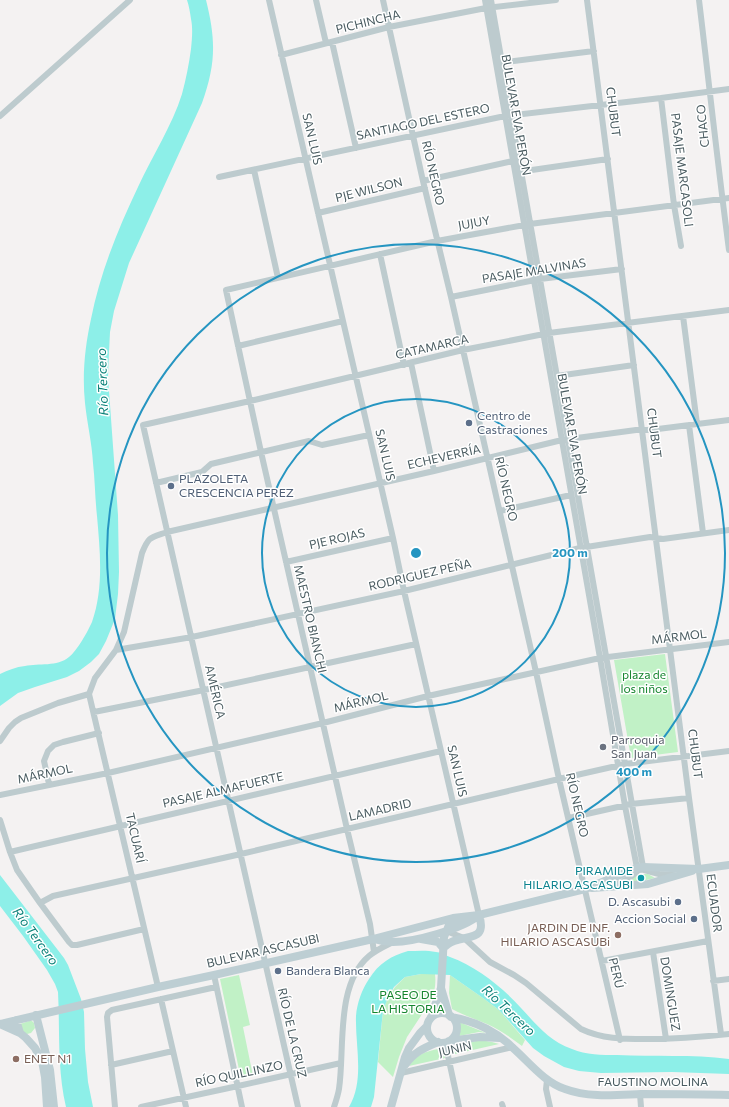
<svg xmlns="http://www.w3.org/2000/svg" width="729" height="1107" viewBox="0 0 729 1107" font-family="Commissioner,sans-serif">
	<rect width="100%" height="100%" fill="#f4f2f2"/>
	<path fill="#c1f1c6" d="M665,654l13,98 -47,6 -17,-98z
		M641,874h7l7,4 -13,3 -13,2 6,-7z
		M421,974h14c1,9 0,16 -3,25l-25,38 -8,20 -6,20 -15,-15 5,-51 4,-11 8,-13 10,-10z
		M239,975l11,50 -7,2 10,49 -12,3 -21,-100z
		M450,975l33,23 16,12 26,30 -3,6c-11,-8 -23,-17 -35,-22 -12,-5 -24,-9 -35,-15l-3,-16z
		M29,1021h3l2,2 1,5 -4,5 -4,1 -5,-2 -2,-8z
		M459,1022l27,11 -7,-1 -20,4z
		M480,1040l12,2 7,2 -44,10 -3,-7z
		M438,1049l6,2 1,7 -36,8c7,-12 16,-14 29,-17z"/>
	<path fill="#8defe8" d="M187,0h19c10,40 10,64 -4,103l-73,160 -15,48 -4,21 -1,20 -1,25 10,138 1,57 -1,22 -3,25 -9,22 -7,13 -8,8 -12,9 -12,6 -32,10 -17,6 -18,13v-32c8,-4 16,-7 25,-8 14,-3 32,1 44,-9 8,-6 19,-26 23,-35 12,-34 8,-71 5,-106 -2,-18 -2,-35 -4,-53 -1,-20 -6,-40 -8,-60 -3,-28 0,-57 6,-84 9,-46 27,-90 47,-132 14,-31 34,-61 44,-93 4,-15 7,-30 9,-45 1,-10 2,-21 0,-30 -1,-7 -2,-13 -4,-19z
		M0,875l64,83 4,7 13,34 3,13 1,37 3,33 5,25h-27c-9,-38 -6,-77 -8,-115l-3,-8 -8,-14 -24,-34 -23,-30z
		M408,951c9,0 19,-1 28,1 4,0 9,3 14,5 27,10 51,29 71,51 16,17 28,33 51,41 14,6 30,6 45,6 37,2 75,-1 112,4v15l-57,-2 -71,1 -22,-2 -15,-4 -20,-11 -11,-8 -34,-38 -16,-12 -33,-23 -29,-1 -16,3 -11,10 -7,13 -4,11 -9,86 -3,10h-22c16,-27 6,-61 7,-91 1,-13 6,-27 13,-37 10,-16 22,-23 39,-28z"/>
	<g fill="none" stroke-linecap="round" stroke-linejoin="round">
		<path stroke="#bdcbce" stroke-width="6" d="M269,0l124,538 11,53 75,324
			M316,0l10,43
			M383,0l40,181 28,116 85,375 23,107 61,261
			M485,0l115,658 25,148 12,62 22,6 14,1
			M491,0l152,867 -15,12 -13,6
			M587,0l102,798 32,236
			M699,0c10,83 19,167 30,250
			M332,42l24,106
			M281,55l108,-28 97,-19 70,-8
			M498,63l96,-12
			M661,98l13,107 7,41
			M0,116l130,-116
			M254,170l24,108
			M518,172l90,-13
			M219,177l286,-61 156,-18 68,-9
			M423,181l90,-20
			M318,213l107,-25
			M380,254l24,111
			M451,297l89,-18 82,-10
			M683,316l14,108
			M238,346l105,-25
			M411,363l23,108
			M557,376l77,-11
			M689,425l14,108
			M156,483l46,-11 9,-8 98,-23 13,4 47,-10
			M500,511l71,-16
			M286,562l107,-24
			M116,650l76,-13 212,-46 176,-43 70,-11 13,2 66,-9
			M89,694l6,-16 21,-28 8,-18 18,-79c7,-17 8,-15 25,-21l267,-61 128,-31 74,-10h14l79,-10
			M89,694l69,293
			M94,712l110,-22 212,-46
			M0,741l9,-13 6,-6 6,-4 37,-15 31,-9
			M49,784l-5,-23 4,-10 6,-6 9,-3 36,-9
			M0,795l108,-22 215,-50 105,-27 172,-38 129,-16
			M569,818l62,-14 58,-6
			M0,820l10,32 7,18 23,33 29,39 3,3h5l67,-16
			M10,852l431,-101
			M40,903l13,-7 188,-42 318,-75 66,-15 104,-13
			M446,931l18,7 26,24 24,13 12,8 55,46c21,10 42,10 65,10 28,0 56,-2 83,-5
			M374,952l-4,-28 -23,-95 -86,-377 -35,-162 211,-49 93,-17 199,-26
			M653,952l13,87
			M602,961l106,-20
			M214,975l28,132
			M713,981l16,-2
			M161,999l25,108
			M445,1042l14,65
			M111,1065l62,-14
			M401,1073l112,-26
			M547,1080l-1,9 4,18
			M640,1094l1,13
			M502,1104l1,3
			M115,1107l-8,-90 1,-4 4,-3 104,-23
			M141,1107l97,-21 103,-23
			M298,1107l-155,-682 107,-24 213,-51 86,-17 180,-23
			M334,1107c2,-6 4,-12 5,-18 6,-40 -4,-104 30,-133 7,-6 16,-10 24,-14"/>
		<path stroke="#bdced3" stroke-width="8" d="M592,888l56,-4 44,-13
			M374,939c6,2 12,3 19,3 21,0 70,-13 86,-27
			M421,939l17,3 5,6
			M443,948c4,-3 7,-6 11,-7 16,-6 33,-1 25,-26
			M441,988l8,27
			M427 1028a15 15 0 1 1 30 0a15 15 0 1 1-30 0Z
			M36,1015l14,55 4,37
			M431,1017l10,-29 3,-51 5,-12 9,-4
			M451,1017c24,4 45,14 62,31 16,14 31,34 52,41 24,9 51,6 76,5 29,0 59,0 88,1
			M16,1020l4,13 6,5 9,10 7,13 3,16 2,30
			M0,1024l158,-37 56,-12 159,-36 80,-21 26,-3 106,-26 52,-21 6,-1 56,2 30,-4
			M0,1024l20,9
			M449,1041l31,-4 20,1
			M405,1065c9,-13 19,-17 33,-23
			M391,1107l14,-50 4,-9 11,-15 7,-7"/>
	</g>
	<g fill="none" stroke="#2595c1" stroke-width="2">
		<circle cx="416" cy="553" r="154"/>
		<circle cx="416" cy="553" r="309"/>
	</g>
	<g fill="#5c6f8a" stroke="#fff" stroke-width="1.5">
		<circle cx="469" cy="423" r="4"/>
		<circle cx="171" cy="486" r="4"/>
		<circle cx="678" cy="902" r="4"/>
		<circle cx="694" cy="919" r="4"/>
		<circle cx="278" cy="971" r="4"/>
	</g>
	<circle fill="#6b7280" stroke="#fff" stroke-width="1.5" cx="603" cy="747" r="4"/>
	<circle fill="#0f9aa8" stroke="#fff" stroke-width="1.5" cx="641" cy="878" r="4"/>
	<g fill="#8d6e63" stroke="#fff" stroke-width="1.5">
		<circle cx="618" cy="935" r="4"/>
		<circle cx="16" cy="1059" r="4"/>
	</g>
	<g text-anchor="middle" stroke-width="3" stroke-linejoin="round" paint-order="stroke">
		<g font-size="12" fill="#495b60" stroke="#fff">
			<text transform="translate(368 22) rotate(-14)" y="4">PICHINCHA</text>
			<text transform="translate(613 112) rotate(83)" y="4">CHUBUT</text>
			<text transform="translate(516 115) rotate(80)" y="4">BULEVAR EVA PERÓN</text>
			<text transform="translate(423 122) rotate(-12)" y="4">SANTIAGO DEL ESTERO</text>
			<text transform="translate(703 126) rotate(-96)" y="4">CHACO</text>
			<text transform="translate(312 139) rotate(77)" y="4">SAN LUIS</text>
			<text transform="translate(682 170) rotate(83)" y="4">PASAJE MARCASOLI</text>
			<text transform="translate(433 173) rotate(77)" y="4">RÍO NEGRO</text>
			<text transform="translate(369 190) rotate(-14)" y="4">PJE WILSON</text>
			<text transform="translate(474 223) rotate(-10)" y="4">JUJUY</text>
			<text transform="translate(534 271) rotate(-9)" y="4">PASAJE MALVINAS</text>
			<text transform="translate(432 347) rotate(-13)" y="4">CATAMARCA</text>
			<text transform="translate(654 433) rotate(83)" y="4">CHUBUT</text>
			<text transform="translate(572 434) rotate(80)" y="4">BULEVAR EVA PERÓN</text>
			<text transform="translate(385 455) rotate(77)" y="4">SAN LUIS</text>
			<text transform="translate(444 457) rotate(-13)" y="4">ECHEVERRÍA</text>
			<text transform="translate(506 489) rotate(77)" y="4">RÍO NEGRO</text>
			<text transform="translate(337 539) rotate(-13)" y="4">PJE ROJAS</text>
			<text transform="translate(420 575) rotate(-13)" y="4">RODRIGUEZ PEÑA</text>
			<text transform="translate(310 619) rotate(77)" y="4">MAESTRO BIANCHI</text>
			<text transform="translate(679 637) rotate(-7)" y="4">MÁRMOL</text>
			<text transform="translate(215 692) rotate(77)" y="4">AMÉRICA</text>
			<text transform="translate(361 702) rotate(-14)" y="4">MÁRMOL</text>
			<text transform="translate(695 754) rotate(83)" y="4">CHUBUT</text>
			<text transform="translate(457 771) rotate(77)" y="4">SAN LUIS</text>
			<text transform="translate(45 774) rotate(-12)" y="4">MÁRMOL</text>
			<text transform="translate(223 790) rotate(-13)" y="4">PASAJE ALMAFUERTE</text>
			<text transform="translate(577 805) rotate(77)" y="4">RÍO NEGRO</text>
			<text transform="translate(380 810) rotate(-13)" y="4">LAMADRID</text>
			<text transform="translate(135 838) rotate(77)" y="4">TACUARÍ</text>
			<text transform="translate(714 903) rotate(83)" y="4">ECUADOR</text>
			<text transform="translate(263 951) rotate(-13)" y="4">BULEVAR ASCASUBI</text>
			<text transform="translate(616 973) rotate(77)" y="4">PERÚ</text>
			<text transform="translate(670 994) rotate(81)" y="4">DOMINGUEZ</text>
			<text transform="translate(292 1033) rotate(77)" y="4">RÍO DE LA CRUZ</text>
			<text transform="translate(455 1049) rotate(-13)" y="4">JUNIN</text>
			<text transform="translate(239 1074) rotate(-12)" y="4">RÍO QUILLINZO</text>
			<text x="653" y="1086">FAUSTINO MOLINA</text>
		</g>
		<g font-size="12" fill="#4e5e75" stroke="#fff" text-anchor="start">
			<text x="477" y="420">Centro de<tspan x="477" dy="14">Castraciones</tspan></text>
			<text x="179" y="483">PLAZOLETA<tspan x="179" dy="14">CRESCENCIA PEREZ</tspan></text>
			<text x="670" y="906" text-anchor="end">D. Ascasubi</text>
			<text x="686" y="923" text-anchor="end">Accion Social</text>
			<text x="286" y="975">Bandera Blanca</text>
		</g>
		<g font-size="12" fill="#15852e" stroke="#fff">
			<text x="644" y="679">plaza de<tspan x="644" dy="14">los niños</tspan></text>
			<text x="408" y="999">PASEO DE<tspan x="408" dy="14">LA HISTORIA</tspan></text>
		</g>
		<g font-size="12" fill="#5b616d" stroke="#fff" text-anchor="start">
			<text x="611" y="744">Parroquia<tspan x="611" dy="14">San Juan</tspan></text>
		</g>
		<g font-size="12" fill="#0d838f" stroke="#fff" text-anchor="end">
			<text x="633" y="875">PIRAMIDE<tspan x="633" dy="14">HILARIO ASCASUBI</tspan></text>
		</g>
		<g font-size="12" fill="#785e54" stroke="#fff" text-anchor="end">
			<text x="610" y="932">JARDIN DE INF.<tspan x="610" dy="14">HILARIO ASCASUBi</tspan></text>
			<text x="24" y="1063" text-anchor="start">ENET N1</text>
		</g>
		<g font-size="13" font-style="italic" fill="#0b8279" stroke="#fff">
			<text transform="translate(102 382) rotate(-92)" y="5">Río Tercero</text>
			<text transform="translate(36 936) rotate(54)" y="5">Río Tercero</text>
			<text transform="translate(509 1010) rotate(43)" y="5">Río Tercero</text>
		</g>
	</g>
	<circle cx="416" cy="553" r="6" fill="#2595c1" stroke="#fff" stroke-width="2"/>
	<g font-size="12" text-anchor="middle" font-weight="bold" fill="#2595c1" stroke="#fff" stroke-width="3" stroke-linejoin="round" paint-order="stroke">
		<text x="570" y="557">200 m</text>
		<text x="634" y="776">400 m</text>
	</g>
</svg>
